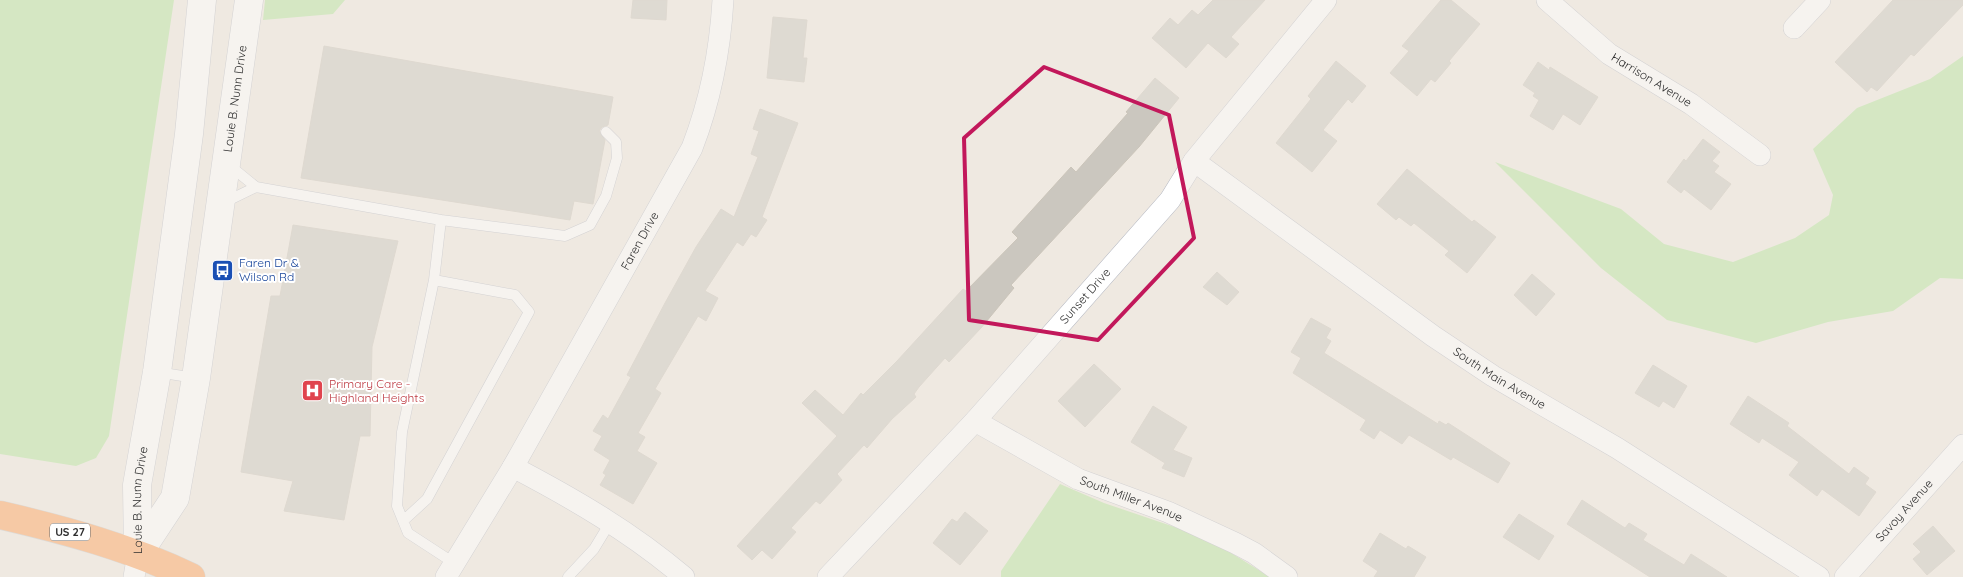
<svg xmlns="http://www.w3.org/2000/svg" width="1963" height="577" viewBox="0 0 1963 577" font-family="Quicksand,sans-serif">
	<rect width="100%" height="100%" fill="#efe9e1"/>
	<path fill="#b6e59e" d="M0,0h174l-65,436 -13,22 -20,8 -76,-12z
		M265,0h80l-12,14 -70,6z
		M1963,56v223l-23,-1 -47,33 -65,11 -72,21 -89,-23 -66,-52 -106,-106 126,47 43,35 69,18 62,-24 34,-23 4,-20 -20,-46 44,-41 73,-29z
		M1060,484l44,19 103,35 63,39h-269v-6z"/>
	<path fill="#cbc7bf" stroke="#cbc5ba" d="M633,0h34l-1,20 -35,-2z
		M1213,0h52l-34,37 8,7 -13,14 -18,-15 -22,25 -34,-30 18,-20 8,7 14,-15 6,5z
		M1441,0h10l29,24 -31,37 2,2 -16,19 -4,-3 -14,17 -27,-23 19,-22 -7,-5z
		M1893,0h70v5l-49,51 -3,-2 -34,37 -6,-4 -4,5 -32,-30z
		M773,17l34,3 -4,38h4l-3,24 -37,-4z
		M324,46l289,51 -5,28 -6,2 -3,4 6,9 -12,64 -19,-3 -4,19 -269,-42z
		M1336,61l30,25 -14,17 -4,-4 -25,31 14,11 -25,31 -36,-29 35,-44 -3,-3z
		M1538,62l11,8 1,-3 48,30 -18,28 -17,-11 -10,16 -23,-14 9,-16 -6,-4 2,-3 -12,-8z
		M1155,78l24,20 -40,49 -128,138 3,3 -33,40 -32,34 -4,-4 -26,29 -5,7 2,3 -24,22 -25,29 -3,-3 -27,29 5,6 -22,24 -4,-3 -25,27 5,4 -24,27 -10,-9 -10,10 -15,-14 100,-110 -35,-33 13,-13 28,25 18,-22 2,2 34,-34 66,-72 3,2 52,-53 -6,-6 59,-65 5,5 52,-59 -2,-1z
		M760,109l38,14 -36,94 5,3 -11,17 -5,-3 -8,12 -6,-4 -32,49 13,7 -12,23 -8,-5 -43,73 6,4 -23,40 7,4 -8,14 20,12 -24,41 -33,-19 6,-10 -3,-2 7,-13 -16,-10 8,-14 -9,-5 10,-16 5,4 23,-42 -4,-2 38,-72 31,-56 25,-38 13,8 24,-60 -7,-3 8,-23 -6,-2z
		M1703,139l17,13 -8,9 7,5 -5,6 17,12 -20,26 -27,-21 -3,4 -14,-11 17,-23 2,2z
		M1407,169l65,53 2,-2 22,17 -29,36 -22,-18 4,-4 -35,-28 -3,3 -12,-9 -3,3 -19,-16z
		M293,225l105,16 -26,106 -2,89h-10l-16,84 -60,-9 9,-30 -52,-9 30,-176h9z
		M1217,272l22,20 -12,13 -24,-18z
		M1532,274l23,20 -19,22 -22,-21z
		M1311,318l20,11 -5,9 5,3 -7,12 114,71 1,-3 7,4 2,-2 62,40 -12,20 -45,-26 -2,3 -42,-25 -7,9 -22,-14 -6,9 -14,-9 6,-10 -73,-47 8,-15 -10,-6z
		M1094,364l27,25 -36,38 -27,-26z
		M1653,365l34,21 -13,22 -11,-7 -4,6 -24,-14z
		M1748,396l41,27 -2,3 62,48 5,-7 15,11 -4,6 11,8 -17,24 -37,-27 -5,7 -28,-21 10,-13 -37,-24 -3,5 -29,-19z
		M1153,406l34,21 -14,23 19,8 -8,19 -22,-9 3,-5 -34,-21z
		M1582,500l43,28 4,-5 18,11 -4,6 41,25 7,-11 36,23h-77l-83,-53z
		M965,512l23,19 -28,34 -27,-22 19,-24 5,3z
		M1519,514l35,22 -15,24 -36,-23z
		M1933,526l22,25 -28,24 -14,-16 8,-7 -8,-8z
		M1380,533l26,16 2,-3 18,11 -12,20h-40l4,-6 -15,-10z"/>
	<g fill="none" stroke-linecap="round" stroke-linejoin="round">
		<defs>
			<path id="lane" d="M229,165l27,22 185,33 -7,60 -32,152 -5,74 11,27 46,30
				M223,203l33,-16
				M441,220l124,16 25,-11 16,-29 11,-38 -1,-16 -10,-10
				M157,372l38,6
				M403,521l24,-22 102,-187 -14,-17 -81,-15
				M568,577l26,-28 17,-28"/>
			<g id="street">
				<path id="s1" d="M1547,0l62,54 82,50 69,51"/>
				<path d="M1794,28l26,-28"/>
				<path id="s2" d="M1194,161l239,175 60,40 124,72 202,129"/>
				<path id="s3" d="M975,421l103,58 90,33 67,31 19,10 33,24"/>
				<path d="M513,467c61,32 118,65 171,110"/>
				<path d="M134,577l4,-23"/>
				<path id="s4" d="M446,577l67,-110 179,-319c19,-49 28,-96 31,-148"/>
				<path id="s5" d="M828,577l147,-156 195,-221 24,-39 132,-161"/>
				<path id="s6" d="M1845,577l118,-132"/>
			</g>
			<g id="secondary">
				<path id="s7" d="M138,554l37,-56 21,-120 53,-378"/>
				<path id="s8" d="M138,554l-1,-69 20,-113 32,-238 13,-134"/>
			</g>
			<path id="highway" d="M0,515c65,15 131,33 191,62"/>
		</defs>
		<use href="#lane" stroke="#b4b7c1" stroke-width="11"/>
		<use href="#street" stroke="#b4b7c1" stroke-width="22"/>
		<use href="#secondary" stroke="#b4b7c1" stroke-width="29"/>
		<use href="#highway" stroke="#c9c9c9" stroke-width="29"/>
		<use href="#lane" stroke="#fff" stroke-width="10"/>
		<use href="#street" stroke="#fff" stroke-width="21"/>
		<use href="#secondary" stroke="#fff" stroke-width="28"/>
		<use href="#highway" stroke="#ffa35c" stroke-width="28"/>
	</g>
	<path d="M0 0H1963V577H0ZM1044,67l125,48 25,123 -96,102 -129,-20 -5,-182z" fill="#efe9e1" fill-opacity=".55" fill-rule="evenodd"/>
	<path fill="none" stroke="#c2185b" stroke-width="4" stroke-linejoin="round" d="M1044,67l125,48 25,123 -96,102 -129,-20 -5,-182z"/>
	<defs>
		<symbol id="bus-square" viewBox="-11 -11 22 22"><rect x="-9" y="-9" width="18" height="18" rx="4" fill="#1a4fb4" stroke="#fff"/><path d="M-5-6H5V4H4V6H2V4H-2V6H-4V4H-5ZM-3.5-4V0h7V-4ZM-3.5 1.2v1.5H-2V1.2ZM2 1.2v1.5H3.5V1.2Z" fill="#fff"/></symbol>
		<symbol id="hospital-square" viewBox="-11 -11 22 22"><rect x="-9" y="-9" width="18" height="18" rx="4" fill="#e0444e" stroke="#fff"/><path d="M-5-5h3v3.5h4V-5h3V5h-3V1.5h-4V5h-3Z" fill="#fff"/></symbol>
	</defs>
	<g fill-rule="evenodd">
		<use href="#bus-square" x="210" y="258" width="25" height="25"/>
		<use href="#hospital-square" x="300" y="378" width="25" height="25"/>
	</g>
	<g text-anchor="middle" stroke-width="4" stroke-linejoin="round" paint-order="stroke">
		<rect fill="#fff" stroke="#6d6d6d" stroke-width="1" x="50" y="523.5" width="40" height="17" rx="4"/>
		<g font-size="11" font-weight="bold" fill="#2e2e2e">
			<text x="70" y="536">US 27</text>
		</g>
		<g font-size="12" fill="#2e2e2e" stroke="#fff">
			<text dy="4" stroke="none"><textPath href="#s1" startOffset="132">Harrison Avenue</textPath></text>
			<text dy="4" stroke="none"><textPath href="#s7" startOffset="471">Louie B. Nunn Drive</textPath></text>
			<text dy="4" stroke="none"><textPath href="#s4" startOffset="388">Faren Drive</textPath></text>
			<text dy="4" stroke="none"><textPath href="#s5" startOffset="381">Sunset Drive</textPath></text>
			<text dy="4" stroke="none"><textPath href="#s2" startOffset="375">South Main Avenue</textPath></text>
			<text dy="4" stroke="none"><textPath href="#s8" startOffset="54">Louie B. Nunn Drive</textPath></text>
			<text dy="4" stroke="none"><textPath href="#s3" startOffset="175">South Miller Avenue</textPath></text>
			<text dy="4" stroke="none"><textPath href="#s6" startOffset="89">Savoy Avenue</textPath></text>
		</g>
		<g font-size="12" fill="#164399" stroke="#fff" text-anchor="start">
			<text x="239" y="267">Faren Dr &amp;<tspan x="239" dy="14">Wilson Rd</tspan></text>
		</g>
		<g font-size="12" fill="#be3a42" stroke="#fff" text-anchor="start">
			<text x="329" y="388">Primary Care -<tspan x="329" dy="14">Highland Heights</tspan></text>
		</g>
	</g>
</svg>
